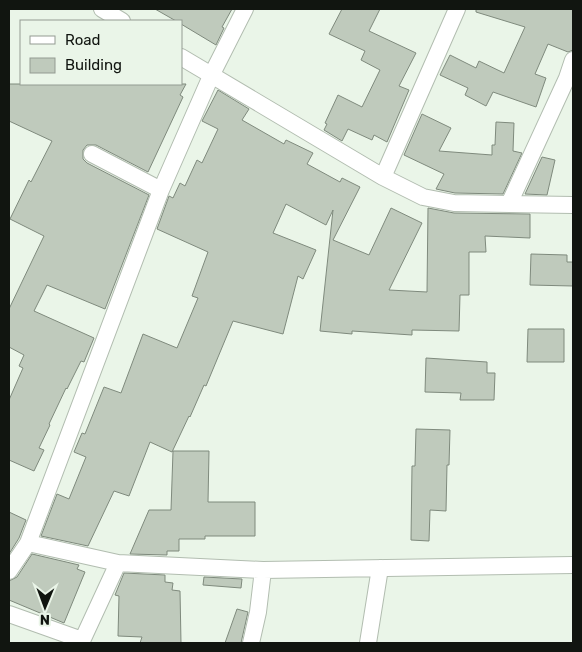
<svg xmlns="http://www.w3.org/2000/svg" width="582" height="652" viewBox="0 0 582 652" font-family="Rubik,sans-serif">
	<rect width="100%" height="100%" fill="#eaf5e8"/>
	<path fill="#bfcabc" stroke="#7f8a7d" d="M155,9h77l-10,18 2,1 -8,17 -35,-21v-3h-5z
		M342,9h38l-11,22 47,22 -17,33 10,4 -22,52 -13,-7 -2,5 -24,-11 -6,12 -18,-11 3,-6 -2,-1 13,-28 24,12 18,-37 -19,-10 4,-9 -36,-17z
		M476,9h97v41l-5,2 -20,-8 -13,30 11,4 -10,29 -43,-15 -7,14 -21,-11 3,-7 -28,-13 10,-20 26,13 3,-7 25,12 21,-46 -49,-15z
		M9,84h177l-6,11 3,2 -35,75 -52,-27h-9l-4,5v9l4,4 62,32 -44,114 -58,-24 -13,26 60,27 -10,24 -3,-1 -14,28 -1,-1 -17,36 1,1 -11,23 5,2 -10,21 -25,-11v-60l14,-32 -4,-2 5,-11 -15,-8v-38l35,-73 -34,-17 19,-39 2,2 21,-41 -43,-20z
		M218,90l31,19 -7,11 42,24 2,-4 27,13 -6,11 33,18 2,-4 18,9 -27,53 36,15 22,-47 31,15 -33,67 38,2 1,-84 26,5 76,1v24l-45,-2 1,16h-17v43h-9l-1,36 -47,-1v5l-60,-4v3l-32,-3 13,-121 -7,15 -40,-21 -13,29 43,17 -13,29 -5,-3 -15,58 -50,-13 -27,65 -2,-1 -14,32 -1,-1 -17,36 -22,-10 -21,54 -15,-5 -26,55 -47,-10 16,-42 12,5 17,-42 -12,-5 8,-19 3,1 19,-47 17,6 22,-59 34,14 21,-50 -6,-2 16,-44 -51,-23 12,-33 4,2 7,-15 5,3 12,-26 5,3 16,-34 -16,-8z
		M422,114l29,14 -12,23 53,4v-10h3l1,-23 18,1 -1,28 9,2 -19,41 -48,-1 -19,-4 8,-15 -40,-19z
		M542,157l13,3 -8,35 -22,-1z
		M531,254l36,1v7h6v24l-43,-1z
		M528,329h36v33h-37z
		M426,358l61,4v11h8l-1,27h-34l1,-7 -36,-1z
		M416,429l34,1 -1,35h-2l-1,46 -16,-1 -1,31 -18,-1 1,-74h3z
		M173,451h36l-1,51h47v34h-50v3h-26v12h-12v4l-37,-1 19,-44h22z
		M9,512l17,8 -7,18 -10,16z
		M32,554l47,11 -2,4 8,3 -21,51 -55,-23v-19l8,-4z
		M124,573l41,2v7l8,1 -1,7 8,1 1,52h-41l2,-6 -24,-1 1,-40 -4,-1z
		M204,577l38,2 -1,9 -38,-3z
		M237,609l11,3 -7,31h-16z"/>
	<g fill="none" stroke-linecap="round" stroke-linejoin="round">
		<defs>
			<path id="street" d="M102,9l20,12
				M181,57l202,120 40,20 31,6 119,2
				M92,154l69,36
				M383,177l74,-168
				M509,204l58,-126 6,-18
				M28,543l90,20 145,7 310,-5
				M9,571l19,-28 133,-353 50,-114 34,-67
				M9,614l73,26
				M81,643l37,-80
				M251,643l7,-31 5,-42
				M368,643l12,-75"/>
		</defs>
		<use href="#street" stroke="#b2bdb0" stroke-width="18"/>
		<use href="#street" stroke="#fff" stroke-width="16"/>
	</g>
	<rect width="582" height="652" fill="none" stroke="#111510" stroke-width="20"/>
	<rect x="20" y="20" width="162" height="65" fill="#eaf5e8" stroke="#939b92"/>
	<rect x="30" y="36" width="25" height="8" fill="#ffffff" stroke="#939b92"/>
	<text x="65" y="45" font-size="15" fill="#111510">Road</text>
	<rect x="30" y="58" width="25" height="15" fill="#bfcabc" stroke="#939b92"/>
	<text x="65" y="70" font-size="15" fill="#111510">Building</text>
	<g transform="translate(45 607) rotate(181)" stroke="#eaf5e8" stroke-width="4" paint-order="stroke">
	<path d="M0-4L9 19L0 12L-9 19Z" fill="#111510"/>
	<text y="-8" font-size="14" font-weight="bold" text-anchor="middle" fill="#111510">N</text>
	</g>
</svg>
